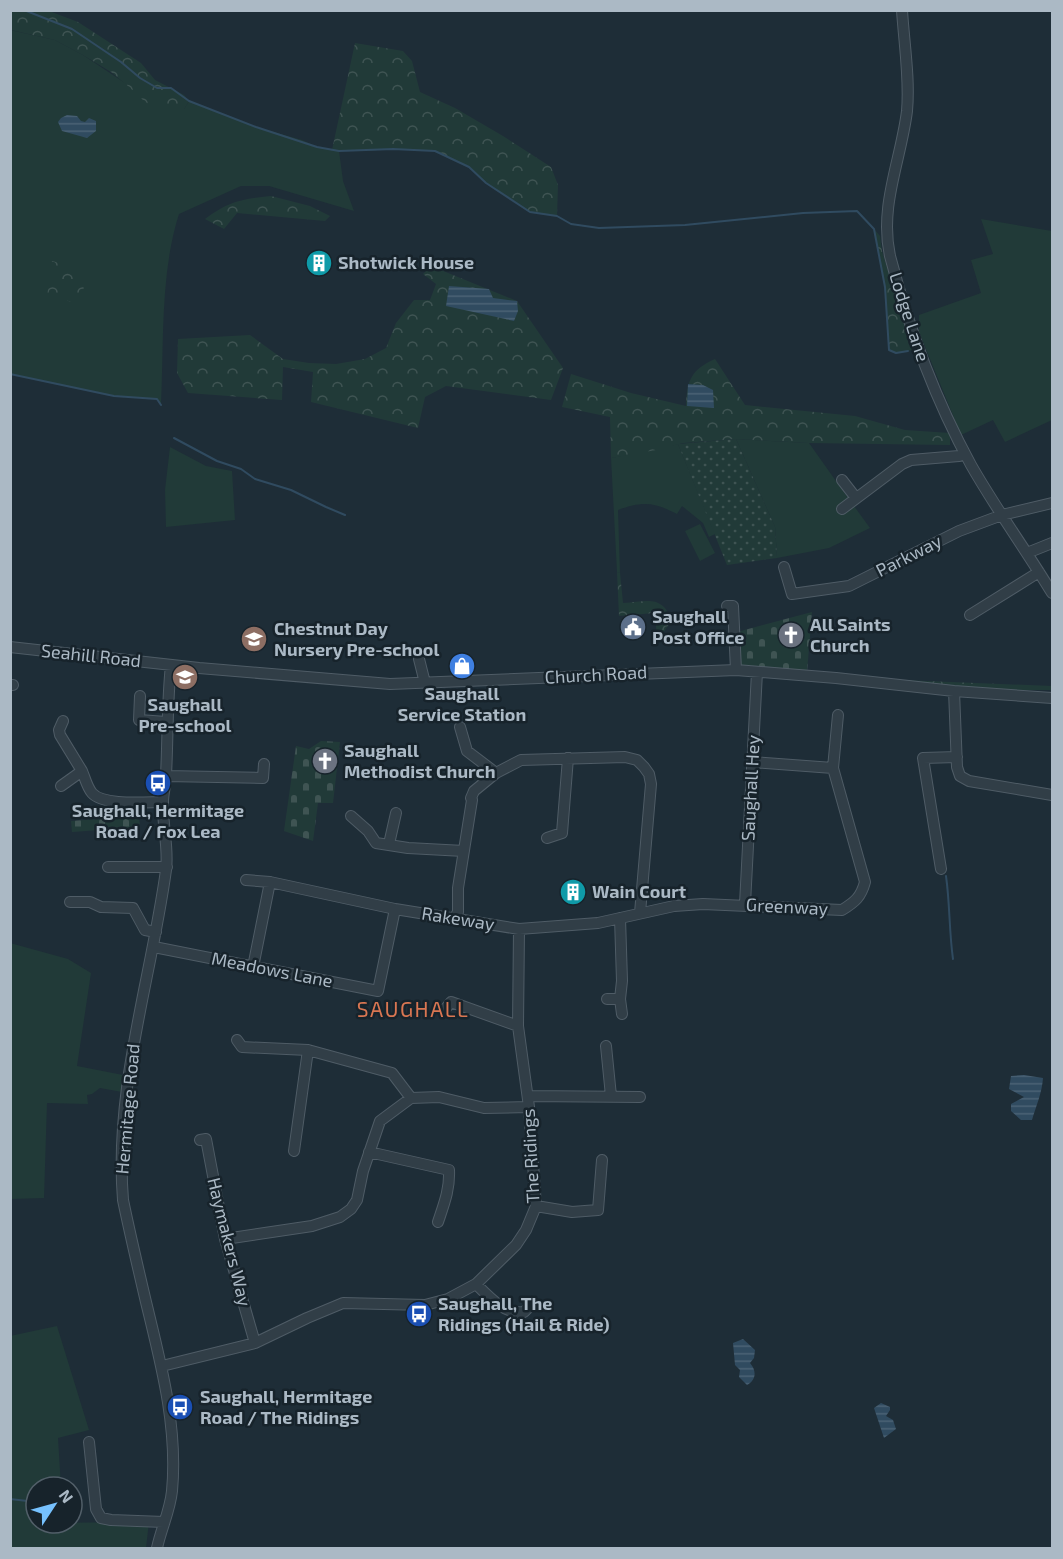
<svg xmlns="http://www.w3.org/2000/svg" width="1063" height="1559" viewBox="0 0 1063 1559" font-family="'Exo 2',sans-serif">
	<defs>
		<pattern id="forest-crowns" width="20" height="18" patternUnits="userSpaceOnUse" patternTransform="scale(1.5)"><rect width="20" height="18" fill="#213a38"/><path d="M2 6a3 3 0 1 1 6 0M12 15a3 3 0 1 1 6 0" fill="none" stroke="#3f5453"/></pattern>
		<pattern id="cemetery-stones" width="16" height="16" patternUnits="userSpaceOnUse" patternTransform="scale(1.5)"><rect width="16" height="16" fill="#213a38"/><path d="M2 7V4a2 2 0 0 1 4 0v3zM10 15v-3a2 2 0 0 1 4 0v3z" fill="#3f5453"/></pattern>
		<pattern id="park-dots" width="8" height="8" patternUnits="userSpaceOnUse" patternTransform="scale(1.5)"><rect width="8" height="8" fill="#213a38"/><path d="M2 2h.1M6 6h.1" fill="none" stroke="#3f5453" stroke-width="1.8" stroke-linecap="round"/></pattern>
		<pattern id="water-rules" width="6" height="5" patternUnits="userSpaceOnUse" patternTransform="scale(1.5)"><rect width="6" height="5" fill="#304b60"/><path d="M0 2.5h6" fill="none" stroke="#4b6375"/></pattern>
	</defs>
	<rect width="100%" height="100%" fill="#1e2d37"/>
	<path fill="#213a38" d="M10,30l45,10 28,15 45,30 56,24 5,-8 67,26 46,13 15,7 22,4 4,30 11,30 -85,-25h-28l-62,28c-19,59 -15,130 -18,191l-4,-6 -43,-3 -103,-22z
		M981,219l71,12v189l-47,22 -12,-22 -32,15 -42,-103v-17l62,-22 -10,-33 22,-6z
		M736,439l73,4 39,55 -9,7 15,1 16,22 -41,20 -52,10 -2,-31z
		M678,444l37,90 -6,3 -6,-14 -21,-17 -5,8c-23,-12 -35,-13 -59,-4l2,63 -3,-1 -6,-114z
		M170,447l36,19 26,5 3,49 -69,7 -1,-37z
		M700,524l15,29 -15,8 -15,-30z
		M10,943l58,16 23,14 -14,93 46,9 -1,17 -22,-4 -8,6 -5,1 1,9 -41,-1 -3,95 -33,1z
		M57,1326l32,104 -31,8 3,49h-25v36l113,-1 -3,26h-135l-1,-212z"/>
	<path fill="url(#forest-crowns)" d="M10,11h39l29,11 63,41 14,17 29,15 5,6 -5,8 -24,2 -16,-10 -16,-15 -17,-14 -28,-17 -28,-15 -44,-10z
		M355,43l48,8 9,10 8,31 35,16 48,28 48,31 7,18 -1,31 -27,-4 -44,-29 -17,-16 -34,-16 -42,-2 -30,2 -31,-1z
		M271,196l39,10 20,10 -5,5 -88,-8 -13,16 -19,-10c24,-18 37,-20 66,-23z
		M874,229l6,7 2,15 30,99 -16,3 -7,-3 -4,-63z
		M52,261l19,5 15,14 -7,24 -32,-9z
		M431,266l86,35 46,67 -12,32 -105,-14 -21,11 -7,31 -107,-26 2,-30 -30,-5 -1,33 -94,-7 -11,-20 1,-34 72,-4 33,24 26,4 27,1 29,-5 21,-11 10,-25 18,-23h16l6,-16 -13,-10z
		M715,359l30,46 110,11 50,14 45,3v12l-141,-2 -73,-4 -53,4 -27,7 -45,8 -1,-41 -48,-10 9,-33 60,19 55,13c1,-26 5,-36 29,-47z
		M617,572l3,1 3,30c24,-1 38,-9 49,17l-9,13 -6,1 -3,-21 -35,3z
		M902,680l150,6v4h-27l-9,2 -110,-10z"/>
	<path fill="url(#cemetery-stones)" d="M812,612l-5,60 -68,-5 -2,-35z
		M321,741l19,1 -7,61h-15l-5,38 -29,-10 12,-85 13,3z
		M139,816l1,11 -68,5 -1,-11z"/>
	<path fill="url(#park-dots)" d="M736,439l39,88 2,31 -50,7 -49,-121z"/>
	<path fill="url(#water-rules)" d="M67,115l10,1 4,5 4,1 4,-4 7,3v10l-9,7 -25,-7 -4,-9 3,-4z
		M449,286l40,3 4,9 24,3 1,10 -4,10 -68,-15z
		M688,384l15,1 10,5 1,18 -27,-2z
		M1024,1075l19,3c-1,15 -7,28 -11,42h-11l-10,-9v-7l13,-7 -15,-8 2,-13z
		M743,1339l12,11 -1,8 -4,5c7,8 6,17 -3,22l-8,-8 1,-7 -5,-5 -2,-22z
		M881,1403l9,4v3l-4,6 7,4 3,9 -12,9 -10,-30z"/>
	<g fill="none" stroke-linecap="round" stroke-linejoin="round">
		<path stroke="#304b60" stroke-width="2" d="M24,10l48,19 49,33 19,16 17,10h14l18,13 67,26 61,20 22,4 54,-2 42,2 34,16 17,16 44,29 27,4 14,8 28,4 86,-3 118,-12 54,-2 17,18 11,58 4,63 7,3 12,-2
			M10,374l104,22 43,3 4,6
			M174,438l43,23 24,8 14,10 36,11 35,17 19,8
			M946,876c4,28 3,55 7,83
			M10,1499l26,3"/>
		<defs>
			<path id="minor" d="M902,10c2,33 8,69 5,101 -6,49 -28,95 -17,145 19,73 45,143 81,209 25,44 55,85 81,128
				M842,480l14,18
				M842,509l60,-45 9,-4 48,-4 6,-2
				M1027,553l25,-10
				M784,567l8,27 57,-8 110,-55 43,-16 50,-12
				M727,606h6l3,64
				M970,615l69,-43
				M10,647l189,21 191,16 346,-14 100,8 118,13 98,7
				M419,659l6,24
				M10,685h3
				M954,691l3,76 3,9 9,5 83,14
				M140,696l-1,24 27,2
				M63,721l-4,9 1,5 22,36
				M460,727l7,24 29,22
				M753,762l80,6
				M166,776l97,2 1,-14
				M61,786l21,-15c3,7 5,16 10,22 11,13 54,9 71,9
				M351,816l17,15 8,12 32,5 56,3
				M547,838l15,-5 6,-75
				M389,844l7,-31
				M108,867h59
				M941,869l-18,-111 34,-1
				M246,880l24,2 125,27 124,20 79,-6 76,-17 29,-2 139,6c13,-8 19,-13 23,-28l-32,-114 5,-53
				M70,902h20l11,5 32,1 12,22 11,2
				M745,904l12,-232
				M620,918l2,63 -2,18 2,15
				M454,919l4,-7v-24l14,-88 -1,-2 3,-7 22,-18 25,-13 104,-3 12,3 7,7 5,7 2,10 -11,129
				M154,947l224,44 17,-82
				M253,967l17,-85
				M607,999h13
				M446,1008l5,-6 67,24
				M237,1040l5,7 66,3 84,23 19,25
				M606,1046l5,50
				M528,1096l112,1
				M200,1140l6,-1 19,100 30,104
				M294,1151l14,-101
				M369,1152l80,18c1,19 -5,34 -11,52
				M536,1206l36,6 26,-2 4,-50
				M225,1239l87,-13 28,-9 11,-8 6,-9 6,-29 17,-50 31,-23 28,-1 45,11 45,-1
				M476,1284c13,13 29,31 48,28l6,-6
				M162,1366l93,-23 52,-25 36,-15 82,2 23,-6 28,-15 40,-39 10,-15 10,-24 -7,-99 -11,-81 1,-97
				M89,1442l7,67 5,9 10,2 53,2
				M157,1548c4,-19 13,-37 15,-57 6,-64 -11,-127 -26,-189 -8,-34 -16,-68 -23,-102 -9,-112 28,-220 43,-330 3,-22 -4,-46 -3,-68 0,-9 3,-18 3,-27 2,-37 1,-73 5,-110"/>
		</defs>
		<use href="#minor" stroke="#4f5c66" stroke-width="12"/>
		<use href="#minor" stroke="#313e47" stroke-width="10"/>
	</g>
	<defs>
		<symbol id="building-disc" viewBox="-11 -11 22 22"><circle r="9.5" fill="#0f9aa8" stroke="#17232b"/><path d="M-4-6H4V6H1V3H-1V6H-4ZM-2.5-4.3h1.7v1.8h-1.7ZM.8-4.3h1.7v1.8H.8ZM-2.5-1h1.7V.8h-1.7ZM.8-1h1.7V.8H.8Z" fill="#fff"/></symbol>
		<symbol id="civic-disc" viewBox="-11 -11 22 22"><circle r="9.5" fill="#5c6f8a" stroke="#17232b"/><path d="M-.6-6.5H3V-4.5H.6V-3L4-1V1h2V6H-6V1h2V-1L-.6-3ZM-1.2 2.5V6h2.4V2.5Z" fill="#fff"/></symbol>
		<symbol id="church-disc" viewBox="-11 -11 22 22"><circle r="9.5" fill="#6b7280" stroke="#17232b"/><path d="M-1.2-6h2.4v3.5h3.3v2.4h-3.3V6h-2.4V-.1h-3.3v-2.4h3.3Z" fill="#fff"/></symbol>
		<symbol id="school-disc" viewBox="-11 -11 22 22"><circle r="9.5" fill="#8d6e63" stroke="#17232b"/><path d="M0-5L7-2L0 1L-7-2ZM-4 1L0 2.5L4 1V4Q0 6-4 4Z" fill="#fff"/></symbol>
		<symbol id="shop-disc" viewBox="-11 -11 22 22"><circle r="9.5" fill="#3f7fe0" stroke="#17232b"/><path d="M-5-2.5h2.3a2.7 3.5 0 0 1 5.4 0H5L5.5 6h-11ZM-1.5-2.5h3a1.5 2.3 0 0 0-3 0Z" fill="#fff"/></symbol>
		<symbol id="bus-disc" viewBox="-11 -11 22 22"><circle r="9.5" fill="#1a4fb4" stroke="#17232b"/><path d="M-5-6H5V4H4V6H2V4H-2V6H-4V4H-5ZM-3.5-4V0h7V-4ZM-3.5 1.2v1.5H-2V1.2ZM2 1.2v1.5H3.5V1.2Z" fill="#fff"/></symbol>
	</defs>
	<g fill-rule="evenodd">
		<use href="#building-disc" x="304" y="248" width="30" height="30"/>
		<use href="#civic-disc" x="618" y="612" width="30" height="30"/>
		<use href="#church-disc" x="776" y="620" width="30" height="30"/>
		<use href="#school-disc" x="239" y="624" width="30" height="30"/>
		<use href="#shop-disc" x="447" y="651" width="30" height="30"/>
		<use href="#school-disc" x="170" y="662" width="30" height="30"/>
		<use href="#church-disc" x="310" y="746" width="30" height="30"/>
		<use href="#bus-disc" x="143" y="768" width="30" height="30"/>
		<use href="#building-disc" x="558" y="877" width="30" height="30"/>
		<use href="#bus-disc" x="404" y="1299" width="30" height="30"/>
		<use href="#bus-disc" x="165" y="1392" width="30" height="30"/>
	</g>
	<g text-anchor="middle" stroke-width="5" stroke-linejoin="round" paint-order="stroke">
		<g font-size="18" font-weight="bold" fill="#abb9c5" stroke="#17232b" text-anchor="start">
			<text x="338" y="269">Shotwick House</text>
			<text x="652" y="623">Saughall<tspan x="652" dy="21">Post Office</tspan></text>
			<text x="810" y="631">All Saints<tspan x="810" dy="21">Church</tspan></text>
			<text x="274" y="635">Chestnut Day<tspan x="274" dy="21">Nursery Pre-school</tspan></text>
			<text x="462" y="700" text-anchor="middle">Saughall<tspan x="462" dy="21">Service Station</tspan></text>
			<text x="185" y="711" text-anchor="middle">Saughall<tspan x="185" dy="21">Pre-school</tspan></text>
			<text x="344" y="757">Saughall<tspan x="344" dy="21">Methodist Church</tspan></text>
			<text x="158" y="817" text-anchor="middle">Saughall, Hermitage<tspan x="158" dy="21">Road / Fox Lea</tspan></text>
			<text x="592" y="898">Wain Court</text>
			<text x="438" y="1310">Saughall, The<tspan x="438" dy="21">Ridings (Hail &amp; Ride)</tspan></text>
			<text x="200" y="1403">Saughall, Hermitage<tspan x="200" dy="21">Road / The Ridings</tspan></text>
		</g>
		<g font-size="18" fill="#abb9c5" stroke="#17232b">
			<text transform="translate(909 317) rotate(72)" y="6">Lodge Lane</text>
			<text transform="translate(909 556) rotate(-27)" y="6">Parkway</text>
			<text transform="translate(91 656) rotate(6)" y="6">Seahill Road</text>
			<text transform="translate(596 675) rotate(-3)" y="6">Church Road</text>
			<text transform="translate(751 788) rotate(-87)" y="6">Saughall Hey</text>
			<text transform="translate(787 907) rotate(3)" y="6">Greenway</text>
			<text transform="translate(458 919) rotate(9)" y="6">Rakeway</text>
			<text transform="translate(272 970) rotate(11)" y="6">Meadows Lane</text>
			<text transform="translate(128 1109) rotate(-85)" y="6">Hermitage Road</text>
			<text transform="translate(531 1156) rotate(-93)" y="6">The Ridings</text>
			<text transform="translate(229 1242) rotate(76)" y="6">Haymakers Way</text>
		</g>
		<g font-size="21" letter-spacing="1.5" fill="#d97652" stroke="#17232b">
			<text x="413" y="1017">SAUGHALL</text>
		</g>
	</g>
	<rect width="1063" height="1559" fill="none" stroke="#abb9c5" stroke-width="24"/>
	<g transform="translate(54 1505) rotate(54)"><circle r="28" fill="#17232b" stroke="#525f69" stroke-width="1.5"/>
	<path d="M0-4.5L10 22L0 15L-10 22Z" fill="#76c1fe"/>
	<text y="-9" font-size="16" font-weight="bold" text-anchor="middle" fill="#abb9c5">N</text>
	</g>
</svg>
